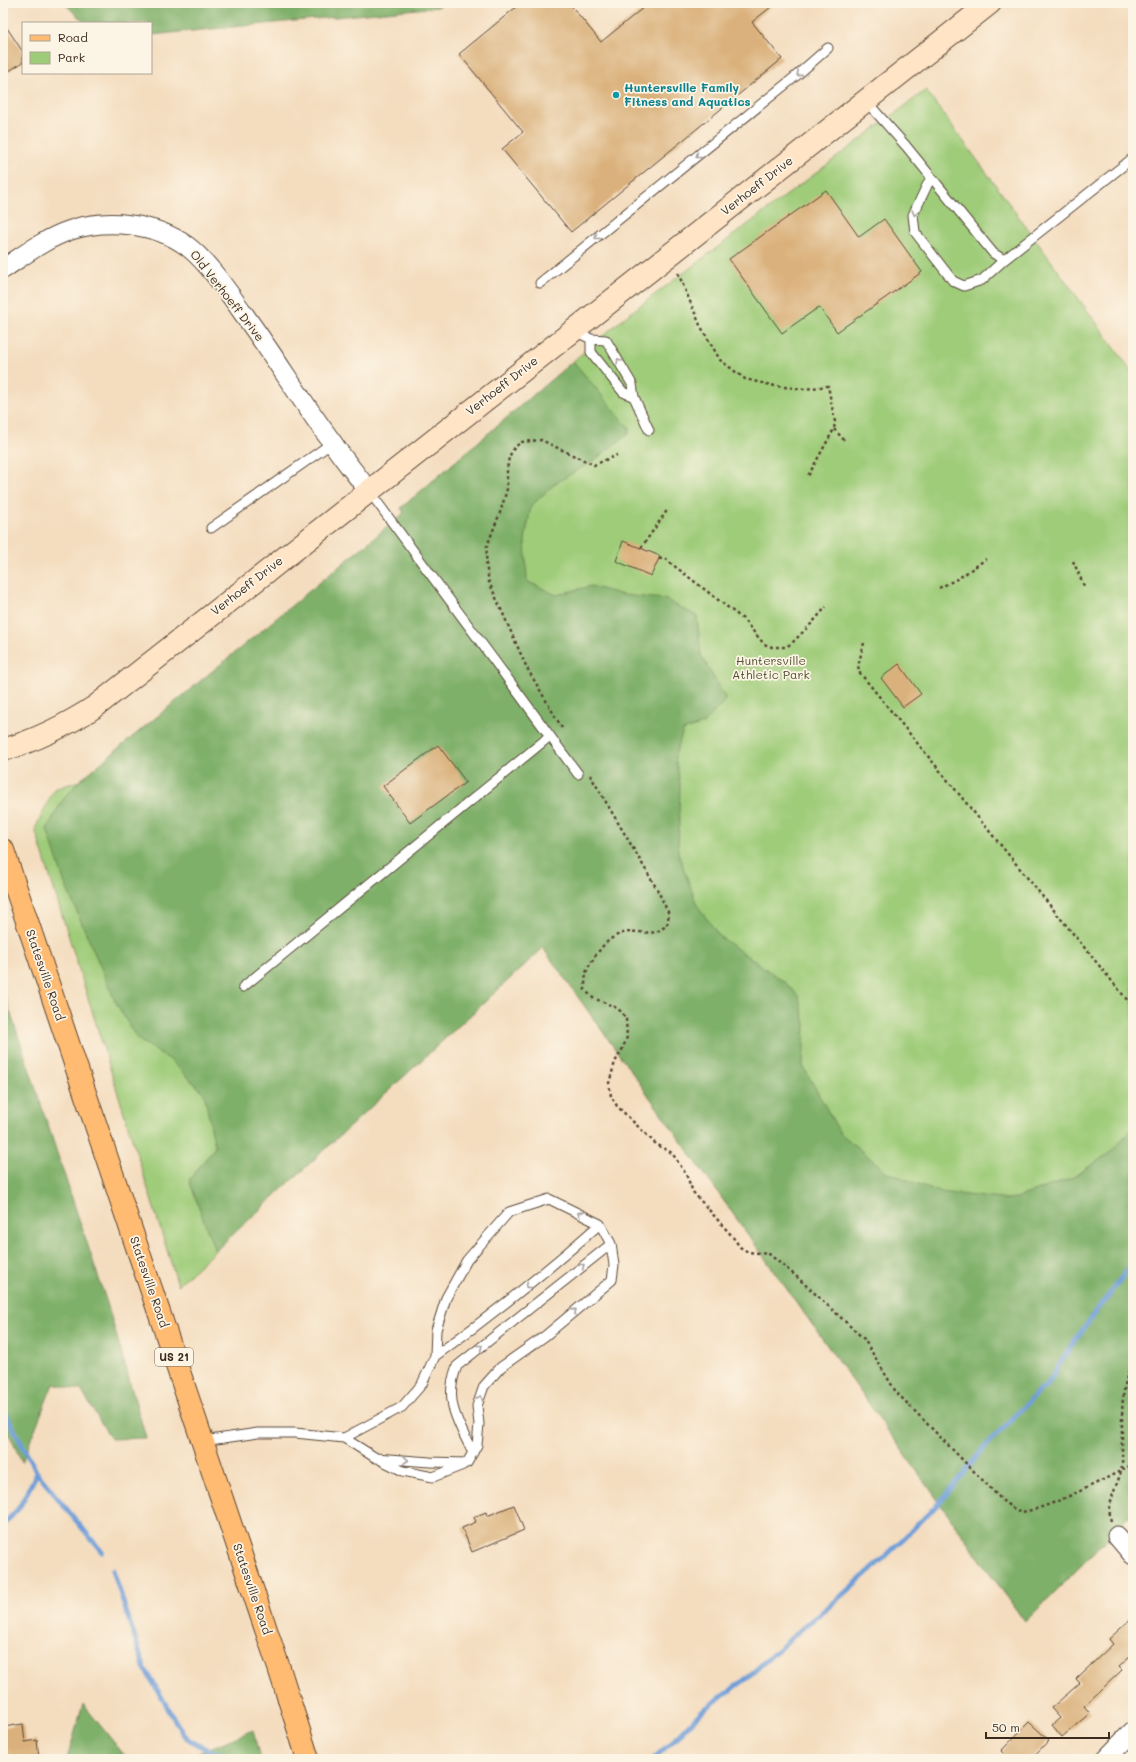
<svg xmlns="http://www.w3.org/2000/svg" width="1136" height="1762" viewBox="0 0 1136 1762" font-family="Mali,sans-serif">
	<rect width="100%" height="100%" fill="#fcf5e5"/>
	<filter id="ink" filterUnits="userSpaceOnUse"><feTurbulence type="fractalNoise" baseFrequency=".025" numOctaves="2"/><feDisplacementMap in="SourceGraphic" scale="8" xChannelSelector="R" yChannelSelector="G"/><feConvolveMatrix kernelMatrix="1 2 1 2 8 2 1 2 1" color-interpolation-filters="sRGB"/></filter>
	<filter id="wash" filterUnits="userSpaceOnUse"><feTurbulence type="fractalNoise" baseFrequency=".012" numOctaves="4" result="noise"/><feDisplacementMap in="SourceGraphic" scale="16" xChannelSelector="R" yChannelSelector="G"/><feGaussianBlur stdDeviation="0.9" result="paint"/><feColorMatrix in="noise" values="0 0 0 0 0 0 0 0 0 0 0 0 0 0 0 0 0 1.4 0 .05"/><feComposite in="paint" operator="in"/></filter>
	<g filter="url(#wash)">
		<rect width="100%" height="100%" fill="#f4ddbf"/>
		<path fill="#9fcc79" stroke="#6d7b4c" d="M926,90l207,283v1140l-108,109 -482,-674 -365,337 -143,-456 19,-40 25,-8 294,-241 31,-27 -3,-5 224,-191z"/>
		<path fill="#7fb069" stroke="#5d6d44" d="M64,3h382l-8,4 -287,28v-12h-66z
			M573,361l57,68 -2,5 -35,27 -37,22 -25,23 -6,34 2,41 29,14 35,-9 32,9 41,4 33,17 4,39 25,44 -23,25 -20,7 -8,25 5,28 -2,69 19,52 23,32 66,46 13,14 6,27 -2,42 37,67 47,39 53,20 70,8 60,-21 41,-27 22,-25v386l-108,109 -482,-674 -328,303 -26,-71 26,-33 -11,-54 -35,-34 -32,-20 -22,-38 -50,-117 -18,-55 15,-28 17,-20 325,-268 -3,-5z
			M3,990l104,313 39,135 -35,1 -30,-49 -28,-6 -31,78 -19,-41z
			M83,1704l42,52 10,3h-68z
			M253,1730l7,29h-77z"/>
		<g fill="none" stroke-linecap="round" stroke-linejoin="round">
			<path stroke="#6e9ed8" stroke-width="5" d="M3,1409l34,64 65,79
				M3,1525l16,-17 18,-35
				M113,1570l31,97 39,67c10,12 40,21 55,25
				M653,1759l22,-20 27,-28 40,-29 65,-58 24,-19 54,-48 54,-54 44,-54 58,-60 5,-2 25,-41 62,-84"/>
		</g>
		<g id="blocks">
			<path fill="#dab17c" d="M521,3h48l32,39 48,-39h127l-24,19 30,37 -211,173 -69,-83 21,-17 -64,-78z
				M3,22l20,30v10l-20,13z
				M826,190l33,47 25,-18 38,53 -85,60 -18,-25 -37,26 -53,-74z
				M623,541l37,15 -9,20 -35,-15z
				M899,664l22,30 -18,13 -22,-29z
				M438,745l28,37 -56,41 -27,-37z
				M514,1505l10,25 -52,22 -10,-24 14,-6 -2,-5 12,-5 1,4z
				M1133,1617v37l-14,13 3,3 -38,36 6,7 -28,24 -10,-12 8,-7 -9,-10 29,-25 -4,-4 37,-35 -4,-5z
				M1029,1722l20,18 -18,19h-22l-8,-8z
				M23,1724l2,18 12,-2 2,19h-36v-32z"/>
		</g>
	</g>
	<g filter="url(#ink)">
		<use href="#blocks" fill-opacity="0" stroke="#574536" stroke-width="1"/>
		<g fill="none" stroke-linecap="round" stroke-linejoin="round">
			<defs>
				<path id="lane" d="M866,101l40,45 87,107 11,7 129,-102
					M931,177l-18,38 2,17 38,49 11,5 18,-6 22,-20
					M540,283l256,-207 32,-28
					M575,331l16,8 15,1 26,44 2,13 15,33
					M591,339v13l32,40 11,5
					M369,491l209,283
					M211,528l121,-85
					M243,987l307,-251
					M435,1356c57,-41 112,-85 165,-132
					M203,1441l55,-8h37l49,5 32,20 54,4 37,1 10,-18 2,-21 -2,-18 7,-20 17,-19 44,-31 67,-56 2,-15 -3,-21 -11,-20 -51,-25 -40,13 -42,48 -21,38 -10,32 -1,26 -13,28 -20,23 -58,31
					M473,1453c-15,-31 -30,-52 -16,-87l154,-122
					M381,1460l22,11 30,6 30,-12"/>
				<path id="street" d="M3,269c21,-14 43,-31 68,-39 36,-12 84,-7 116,16 24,18 50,59 68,84 26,37 50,76 77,112 11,17 24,32 36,48
					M1117,1536l16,19
					M1106,1759l27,-28"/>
				<path id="secondary" d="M3,750c34,-10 64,-25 93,-44l894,-703"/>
				<path id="primary" d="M3,850l276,818 29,91"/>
			</defs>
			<use href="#lane" stroke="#574536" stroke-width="11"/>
			<use href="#street" stroke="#574536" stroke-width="21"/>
			<use href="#secondary" stroke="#574536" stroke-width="24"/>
			<use href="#primary" stroke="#574536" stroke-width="24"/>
			<path stroke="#574536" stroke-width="2.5" stroke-dasharray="3 3" stroke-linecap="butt" d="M678,273l22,52 20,35 25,19 30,7 29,3 24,-3 7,36 -1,7 -26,47
				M834,429l10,11
				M641,548l27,-39
				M659,559l5,-1 79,61 21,25 8,3h13l6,-3 21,-21 14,-16
				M1073,561l12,27
				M939,588l20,-10 27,-19
				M864,643l-6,23 2,7 273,334
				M562,728l-35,-60 -38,-86 -3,-18 1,-18 14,-36 6,-21v-19l2,-13 5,-9 7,-6 20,-2 53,25 23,-10
				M590,775l67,114 12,25 -2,11c-11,9 -15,8 -28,7 -22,-2 -34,9 -45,26 -1,3 -4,5 -5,8 -4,6 -4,16 -4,24l8,8 20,8 9,6 4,7 1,18 -5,13 -7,12 -6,21 2,13 6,10 39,38 16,9 14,21 7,18 39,44 8,11 8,5 21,2 28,23 67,62 32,53 107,109c4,3 10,8 16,10 17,5 96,-37 114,-47
				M1111,1521c-5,-17 6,-34 10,-50 2,-8 1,-17 1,-25 0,-28 -2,-59 11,-85"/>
			<use href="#lane" stroke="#fff" stroke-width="9"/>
			<use href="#street" stroke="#fff" stroke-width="19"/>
			<use href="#secondary" stroke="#ffe4c6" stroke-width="22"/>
			<use href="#primary" stroke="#ffbb71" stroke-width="22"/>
		</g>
		<defs><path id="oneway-chevron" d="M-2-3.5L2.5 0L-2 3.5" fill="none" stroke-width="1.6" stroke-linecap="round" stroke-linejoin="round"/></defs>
		<g stroke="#a79f9a">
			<use href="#oneway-chevron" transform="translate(799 74) rotate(139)"/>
			<use href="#oneway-chevron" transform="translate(698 156) rotate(141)"/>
			<use href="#oneway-chevron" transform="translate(915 213) rotate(106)"/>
			<use href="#oneway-chevron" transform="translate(597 237) rotate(141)"/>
			<use href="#oneway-chevron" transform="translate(619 361) rotate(-121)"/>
			<use href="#oneway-chevron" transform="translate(580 1214) rotate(-153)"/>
			<use href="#oneway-chevron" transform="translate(582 1266) rotate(-38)"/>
			<use href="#oneway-chevron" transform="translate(528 1286) rotate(142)"/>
			<use href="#oneway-chevron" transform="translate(574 1311) rotate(-40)"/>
			<use href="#oneway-chevron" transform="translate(480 1347) rotate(-38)"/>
			<use href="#oneway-chevron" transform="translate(480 1398) rotate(-70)"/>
			<use href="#oneway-chevron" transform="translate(406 1460) rotate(5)"/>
		</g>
	</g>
	<circle fill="#0f9aa8" stroke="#fcf5e5" stroke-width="1.5" cx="616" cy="95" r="4"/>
	<g text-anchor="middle" stroke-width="3.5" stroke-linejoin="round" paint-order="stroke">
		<rect fill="#fcf5e5" stroke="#75675a" stroke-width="1" x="155" y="1348" width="38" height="18" rx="3"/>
		<g font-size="11" font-weight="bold" fill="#3b2a1e">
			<text x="174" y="1361">US 21</text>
		</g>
		<g font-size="12" font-weight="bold" fill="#0d838f" stroke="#fcf5e5" text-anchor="start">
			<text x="624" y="92">Huntersville Family<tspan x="624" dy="14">Fitness and Aquatics</tspan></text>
		</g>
		<g font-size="12" fill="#3b2a1e" stroke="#fcf5e5">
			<text transform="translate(757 186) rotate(-38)" y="4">Verhoeff Drive</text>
			<text transform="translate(227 296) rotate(52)" y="4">Old Verhoeff Drive</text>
			<text transform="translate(502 386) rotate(-38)" y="4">Verhoeff Drive</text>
			<text transform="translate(247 586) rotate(-38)" y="4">Verhoeff Drive</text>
			<text transform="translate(45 975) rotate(71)" y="4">Statesville Road</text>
			<text transform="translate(149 1282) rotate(71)" y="4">Statesville Road</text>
			<text transform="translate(252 1589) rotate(71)" y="4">Statesville Road</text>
		</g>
		<g font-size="12" fill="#545235" stroke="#fcf5e5">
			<text x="771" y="665">Huntersville<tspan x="771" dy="14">Athletic Park</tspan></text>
		</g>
	</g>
	<rect width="1136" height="1762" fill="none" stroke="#fcf5e5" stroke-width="16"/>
	<rect x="22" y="22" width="130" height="52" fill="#fcf5e5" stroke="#afa495"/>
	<rect x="30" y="35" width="20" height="6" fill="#ffbb71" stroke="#afa495"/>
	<text x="58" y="42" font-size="12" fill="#3b2a1e">Road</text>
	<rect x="30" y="52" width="20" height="12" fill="#9fcc79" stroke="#afa495"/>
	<text x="58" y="62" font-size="12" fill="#3b2a1e">Park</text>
	<path d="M986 1732v6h123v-6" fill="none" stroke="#3b2a1e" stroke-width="2"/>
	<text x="992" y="1732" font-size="12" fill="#3b2a1e" stroke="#fcf5e5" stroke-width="3" paint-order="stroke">50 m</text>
</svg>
